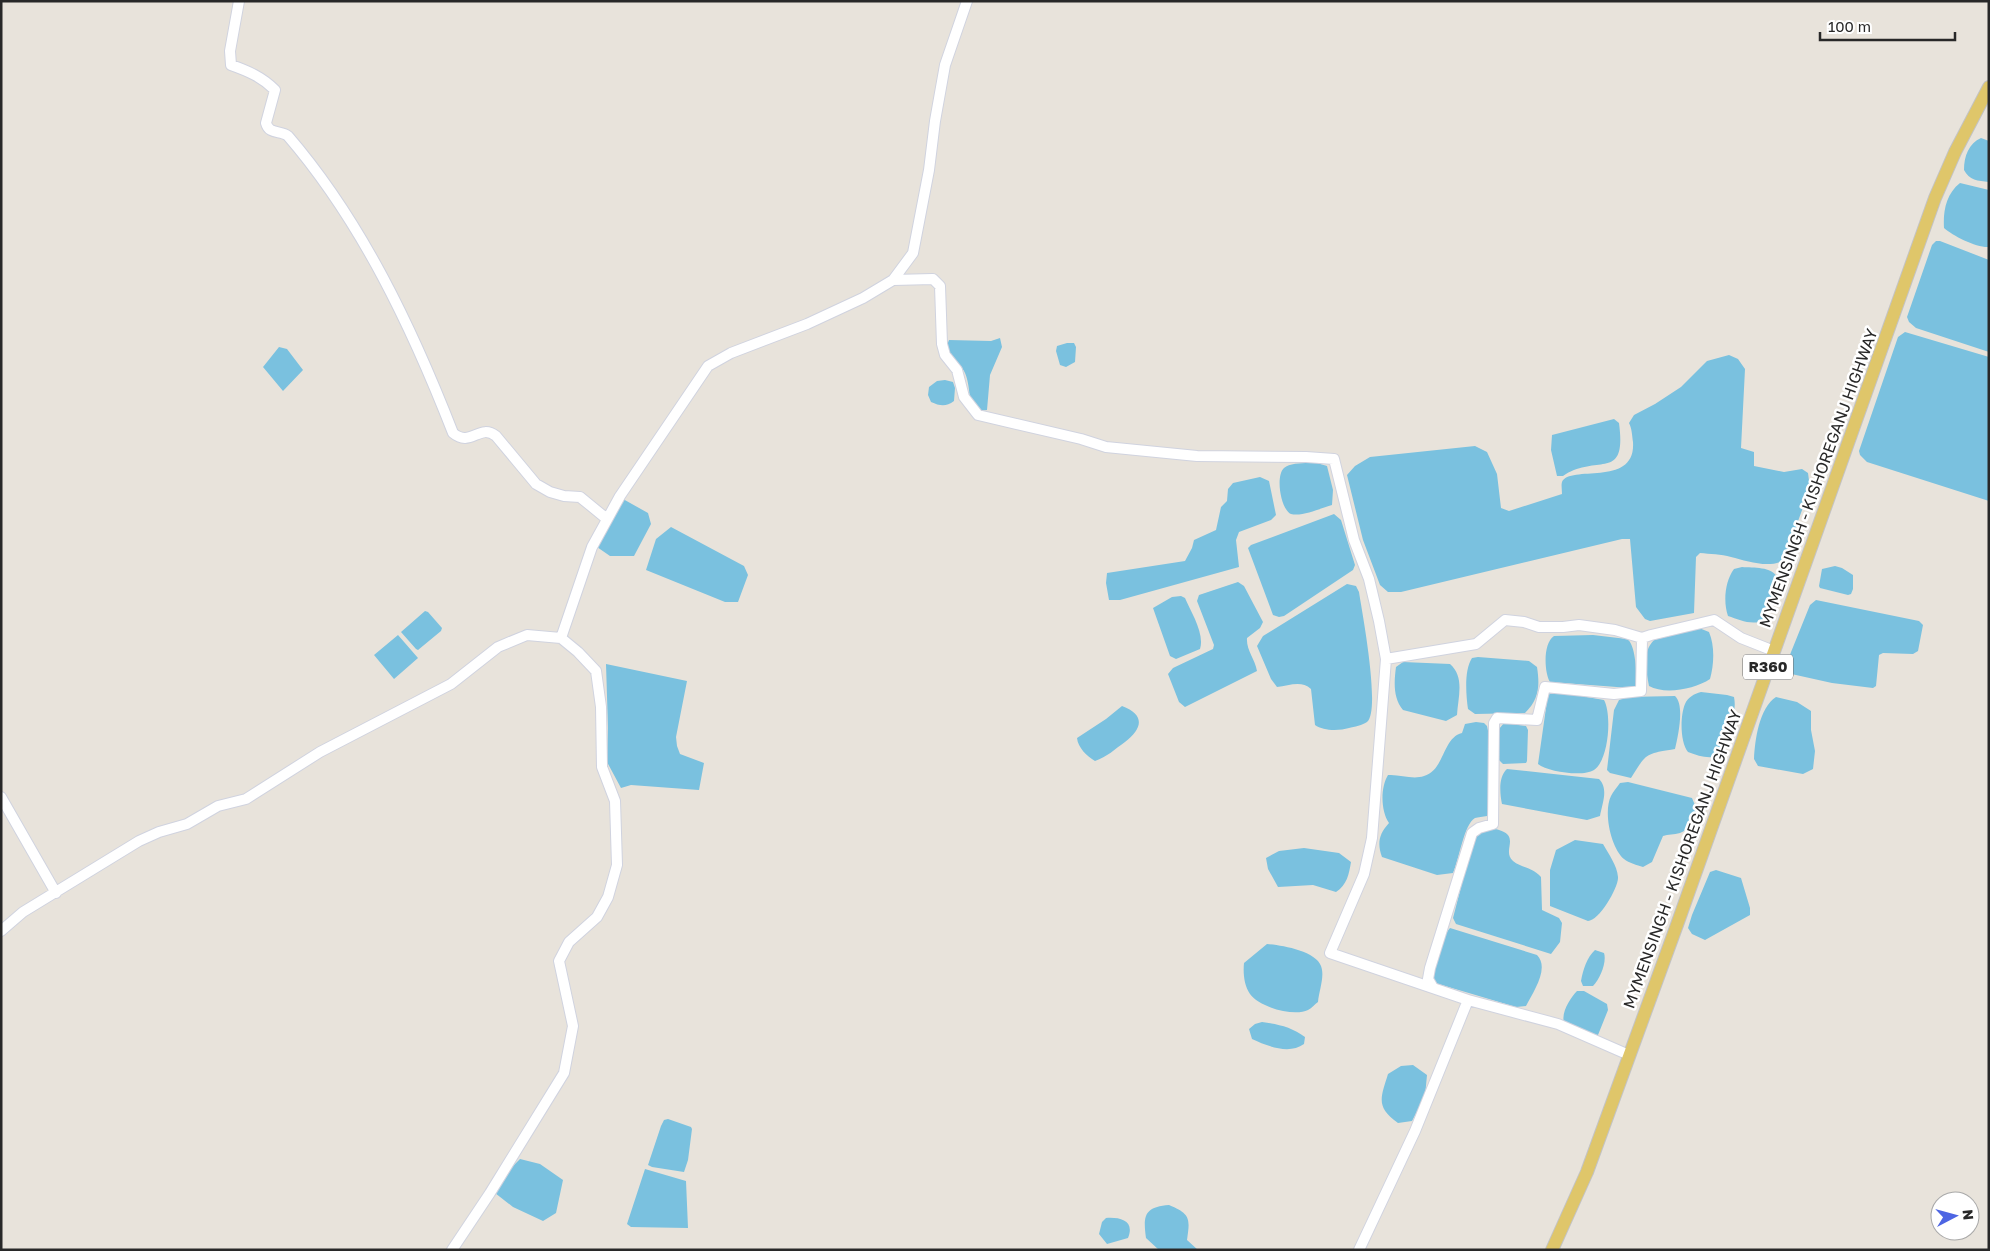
<svg xmlns="http://www.w3.org/2000/svg" width="1990" height="1251" viewBox="0 0 1990 1251" font-family="'Golos Text',sans-serif">
	<rect width="100%" height="100%" fill="#e8e3db"/>
	<path fill="#7ac1df" d="M1981,138l8,3v41c-11,-1 -20,-2 -25,-12 0,-14 5,-27 17,-32z
		M1960,183l29,7v57c-12,1 -36,-11 -45,-19 -1,-17 2,-34 16,-45z
		M1936,241h4l49,19v92l-73,-24 -7,-6 -2,-5 25,-72z
		M1905,332l84,25v144l-122,-39 -7,-7 -1,-4 39,-114z
		M1000,338l2,9 -12,28 -3,35 -10,1c-10,-11 -6,-24 -12,-38 -6,-14 -23,-16 -16,-33l42,1z
		M1067,343h7l2,4 -1,15 -9,5 -6,-2 -4,-14 1,-5z
		M279,347l8,2 16,21 -20,21 -20,-24z
		M1729,355l9,4 7,10 -4,79 13,4v14l30,6 18,-3 6,4 2,15 -26,72c-15,9 -37,1 -53,-3 -10,-3 -21,-3 -31,-4l-4,4 -2,56 -44,8 -5,-2 -9,-12 -6,-68h-8l-221,53h-13l-8,-7 -17,-45 -16,-65 8,-9 15,-9 105,-11 12,6 10,22 4,34 8,3 53,-17c0,-4 -1,-9 0,-12 8,-18 74,6 71,-40 -1,-7 -1,-13 -4,-19l5,-8 21,-11 26,-17 26,-26z
		M945,380l8,2 2,6 -1,13c-8,6 -14,5 -23,1l-3,-7 1,-8 8,-6z
		M1614,419l5,4c8,60 -22,30 -56,53h-6l-6,-26 1,-15z
		M1317,463l10,3 6,24 -1,15c-11,3 -30,12 -41,9 -10,-4 -16,-38 -7,-46 7,-6 24,-5 33,-5z
		M1260,477l9,4 7,34 -5,5 -32,12 -3,8 3,27 -119,33h-11l-3,-17 1,-10 78,-12 7,-13 2,-8 22,-10 5,-23 6,-6 1,-12 5,-6z
		M623,499l25,14 3,11 -17,32h-24l-13,-9z
		M1334,514l7,6 14,45 -2,5 -69,46 -5,1 -6,-2 -25,-67 3,-3z
		M671,527l73,39 4,9 -10,27h-13l-79,-32 10,-31z
		M1835,566l7,2 11,7v14l-2,5 -3,1 -28,-7 -1,-2 3,-17z
		M1742,567c12,1 29,-1 36,11l-13,42c-13,6 -25,0 -37,-4 -5,-14 -3,-35 6,-47z
		M1238,582l6,4 19,36 -3,6 -13,10c-1,12 8,21 10,33l-72,36 -6,-5 -11,-28 5,-6 40,-19 1,-4 -17,-44 2,-6z
		M1347,584l9,2 3,6c3,20 22,119 8,130 -4,3 -13,5 -18,6 -10,3 -26,3 -34,-3l-4,-36c-10,-9 -22,-3 -34,-2l-6,-8 -14,-33 6,-10z
		M1181,596l4,2c6,14 20,36 15,51l-24,10 -6,-3 -17,-48 19,-11z
		M1816,600l103,21 4,4 -5,26 -5,3 -30,-1 -4,2 -3,31 -3,2 -41,-5 -45,-10 -2,-6 25,-62z
		M425,611l3,1 14,16 -1,3 -23,19 -2,-1 -15,-17z
		M1699,628l10,4c6,14 5,33 1,47 -15,10 -45,16 -61,7 -3,-16 -7,-34 5,-46z
		M398,635l20,23 -24,21 -20,-24z
		M1593,635l34,4c9,5 10,37 9,47l-6,2 -80,-6c-6,-10 -7,-39 4,-46z
		M1478,657l51,4 8,6c3,19 2,32 -12,46l-50,1 -7,-5c-2,-14 -4,-39 4,-51z
		M1403,662l47,2c15,13 8,33 7,51l-11,6 -43,-11c-10,-12 -9,-28 -7,-43z
		M606,664l81,17 -11,56 1,9 3,8 24,9 -5,27 -68,-5 -10,3 -14,-26 1,-34z
		M1550,692h8l46,8c8,14 5,60 -10,70 -11,7 -46,2 -56,-6l9,-63z
		M1701,692l26,3 7,2c4,19 -9,41 -15,59 -12,3 -20,0 -31,-4 -8,-10 -8,-36 -3,-48 3,-7 9,-10 16,-12z
		M1675,696c10,9 3,40 0,53 -29,5 -28,3 -44,29l-21,-5 -3,-3 7,-60 5,-10 9,-3z
		M1776,697l21,5 14,9v19l4,21 -2,18 -10,5 -45,-8 -4,-7c1,-19 5,-51 22,-62z
		M1122,706c24,9 20,23 3,36 -10,7 -18,15 -30,19 -8,-5 -17,-13 -18,-23l29,-19z
		M1476,722l8,1 3,3 4,19 -2,66 -2,5c-4,1 -9,1 -12,2 -11,6 -16,42 -22,55l-16,2 -55,-18c-5,-14 -3,-23 7,-34 -8,-11 -9,-35 -1,-48 12,-1 24,5 36,1 21,-6 18,-38 38,-43l3,-9z
		M1504,723l22,3 2,4 -1,31 -1,2 -23,1 -5,-5 1,-30z
		M1507,769l92,10c10,10 3,25 1,37l-13,4 -85,-16c-2,-10 -4,-27 5,-35z
		M1628,782l64,16 5,12c-2,9 -8,20 -17,23 -6,2 -12,1 -17,3l-11,26 -9,5c-6,-2 -14,-4 -19,-8 -13,-11 -21,-47 -13,-63 2,-4 6,-9 9,-13z
		M1489,828c37,5 11,21 24,33 8,7 18,5 28,16l1,33 17,8 3,5 -2,19 -9,12 -95,-30 -3,-6 22,-85z
		M1575,840l28,4c6,11 14,21 15,33 1,10 -19,44 -30,44l-38,-15v-36l6,-20z
		M1304,848l35,5 12,9c-2,12 -4,23 -15,30l-23,-7 -35,2 -10,-18 -2,-11 13,-7z
		M1716,870l25,8 9,30v7l-45,25 -13,-6 -4,-6 4,-13 18,-43z
		M1450,928l87,27c13,13 -4,37 -11,51l-10,1 -81,-24c-7,-12 6,-45 15,-55z
		M1267,944c14,1 49,7 54,22 4,10 -2,25 -3,36 -3,2 -6,6 -10,8 -14,7 -49,-3 -58,-16 -6,-9 -7,-21 -6,-31z
		M1595,950l9,3c3,9 -4,26 -11,33h-10l-2,-5c2,-11 6,-24 14,-31z
		M1577,991h7l23,13 1,6 -10,25 -6,2 -28,-14c-3,-10 6,-25 13,-32z
		M1262,1022c16,2 30,5 43,15l-1,7c-15,11 -37,2 -52,-5l-3,-10 6,-5z
		M1413,1065l14,10 -2,21 -13,25 -14,2c-23,-16 -17,-26 -10,-49l13,-8z
		M668,1119l23,8 1,2 -4,31 -4,12 -32,-5 -4,-2 13,-39 3,-6z
		M520,1159l20,5 23,16 -7,33 -13,8 -30,-14 -18,-14 9,-18z
		M645,1169l41,12 2,47 -57,-1 -4,-3z
		M1169,1205c22,9 21,14 18,35l11,10h-39l-13,-12c-3,-22 -2,-31 23,-33z
		M1106,1218c15,-1 29,3 22,20l-21,6 -8,-10 3,-12z"/>
	<g fill="none" stroke-linecap="round" stroke-linejoin="round">
		<defs>
			<path id="minor" d="M239,1l-9,50 1,14c17,6 31,12 44,25l-9,33c3,12 15,7 22,13 74,86 124,192 165,297 18,15 26,-10 43,3l40,48 14,8 14,4 16,1 27,22
				M893,280l40,-1 7,7 2,58 3,11 12,15 7,27 14,18 103,24 25,8 91,9 109,1 28,2 20,81 15,39 10,42 7,38
				M1,797l55,96
				M1,931l22,-19 116,-71 20,-9 28,-8 31,-18 28,-7 74,-47 131,-68 47,-37 29,-12 34,3
				M1432,986l-4,-7 2,-11 42,-135 7,-5 14,-4 1,-101 3,-5 40,2 8,-33 69,7 27,-3 1,-53 9,-3 63,-15 27,18 33,13
				M1468,1000l-138,-47 34,-79 8,-36 14,-179 90,-15 29,-24 19,2 15,5h24l16,-2 36,5 27,8
				M452,1250l38,-57 74,-120 9,-47 -14,-65 10,-19 28,-25 11,-20 9,-32 -2,-64 -13,-34 -1,-60 -5,-36 -18,-19 -17,-14 31,-91 28,-51 88,-130 23,-13 76,-29 56,-26 30,-18 20,-27 16,-83 6,-49 10,-56 22,-64
				M1359,1250l56,-119 53,-131 90,24 71,31"/>
			<path id="major" d="M1552,1250l35,-78 91,-250 257,-724 20,-46 34,-65"/>
		</defs>
		<use href="#minor" stroke="#d0d3df" stroke-width="12"/>
		<use href="#major" stroke="#c3c3c3" stroke-width="14"/>
		<use href="#minor" stroke="#fff" stroke-width="10"/>
		<use href="#major" stroke="#dfc66a" stroke-width="12"/>
	</g>
	<g text-anchor="middle" stroke-width="5" stroke-linejoin="round" paint-order="stroke">
		<rect fill="#fff" stroke="#686868" stroke-width="1" x="1743" y="654.5" width="50" height="25" rx="4"/>
		<g font-size="15" font-weight="bold" fill="#282828">
			<text x="1768" y="672">R360</text>
		</g>
		<g font-size="16" fill="#282828" stroke="#fff">
			<text transform="translate(1818 478) rotate(-70)" y="6">MYMENSINGH - KISHOREGANJ HIGHWAY</text>
			<text transform="translate(1682 859) rotate(-70)" y="6">MYMENSINGH - KISHOREGANJ HIGHWAY</text>
		</g>
	</g>
	<rect width="1990" height="1251" fill="none" stroke="#282828" stroke-width="5"/>
	<g transform="translate(1955 1216) rotate(84)"><circle r="24" fill="#ffffff" stroke="#a9a9a9"/>
	<path d="M0-4L9 19L0 12L-9 19Z" fill="#4d65e3"/>
	<text y="-8" font-size="14" font-weight="bold" text-anchor="middle" fill="#282828">N</text>
	</g>
	<path d="M1820 32v8h135v-8" fill="none" stroke="#282828" stroke-width="2.5"/>
	<text x="1828" y="32" font-size="15" fill="#282828" stroke="#ffffff" stroke-width="4" paint-order="stroke">100 m</text>
</svg>
